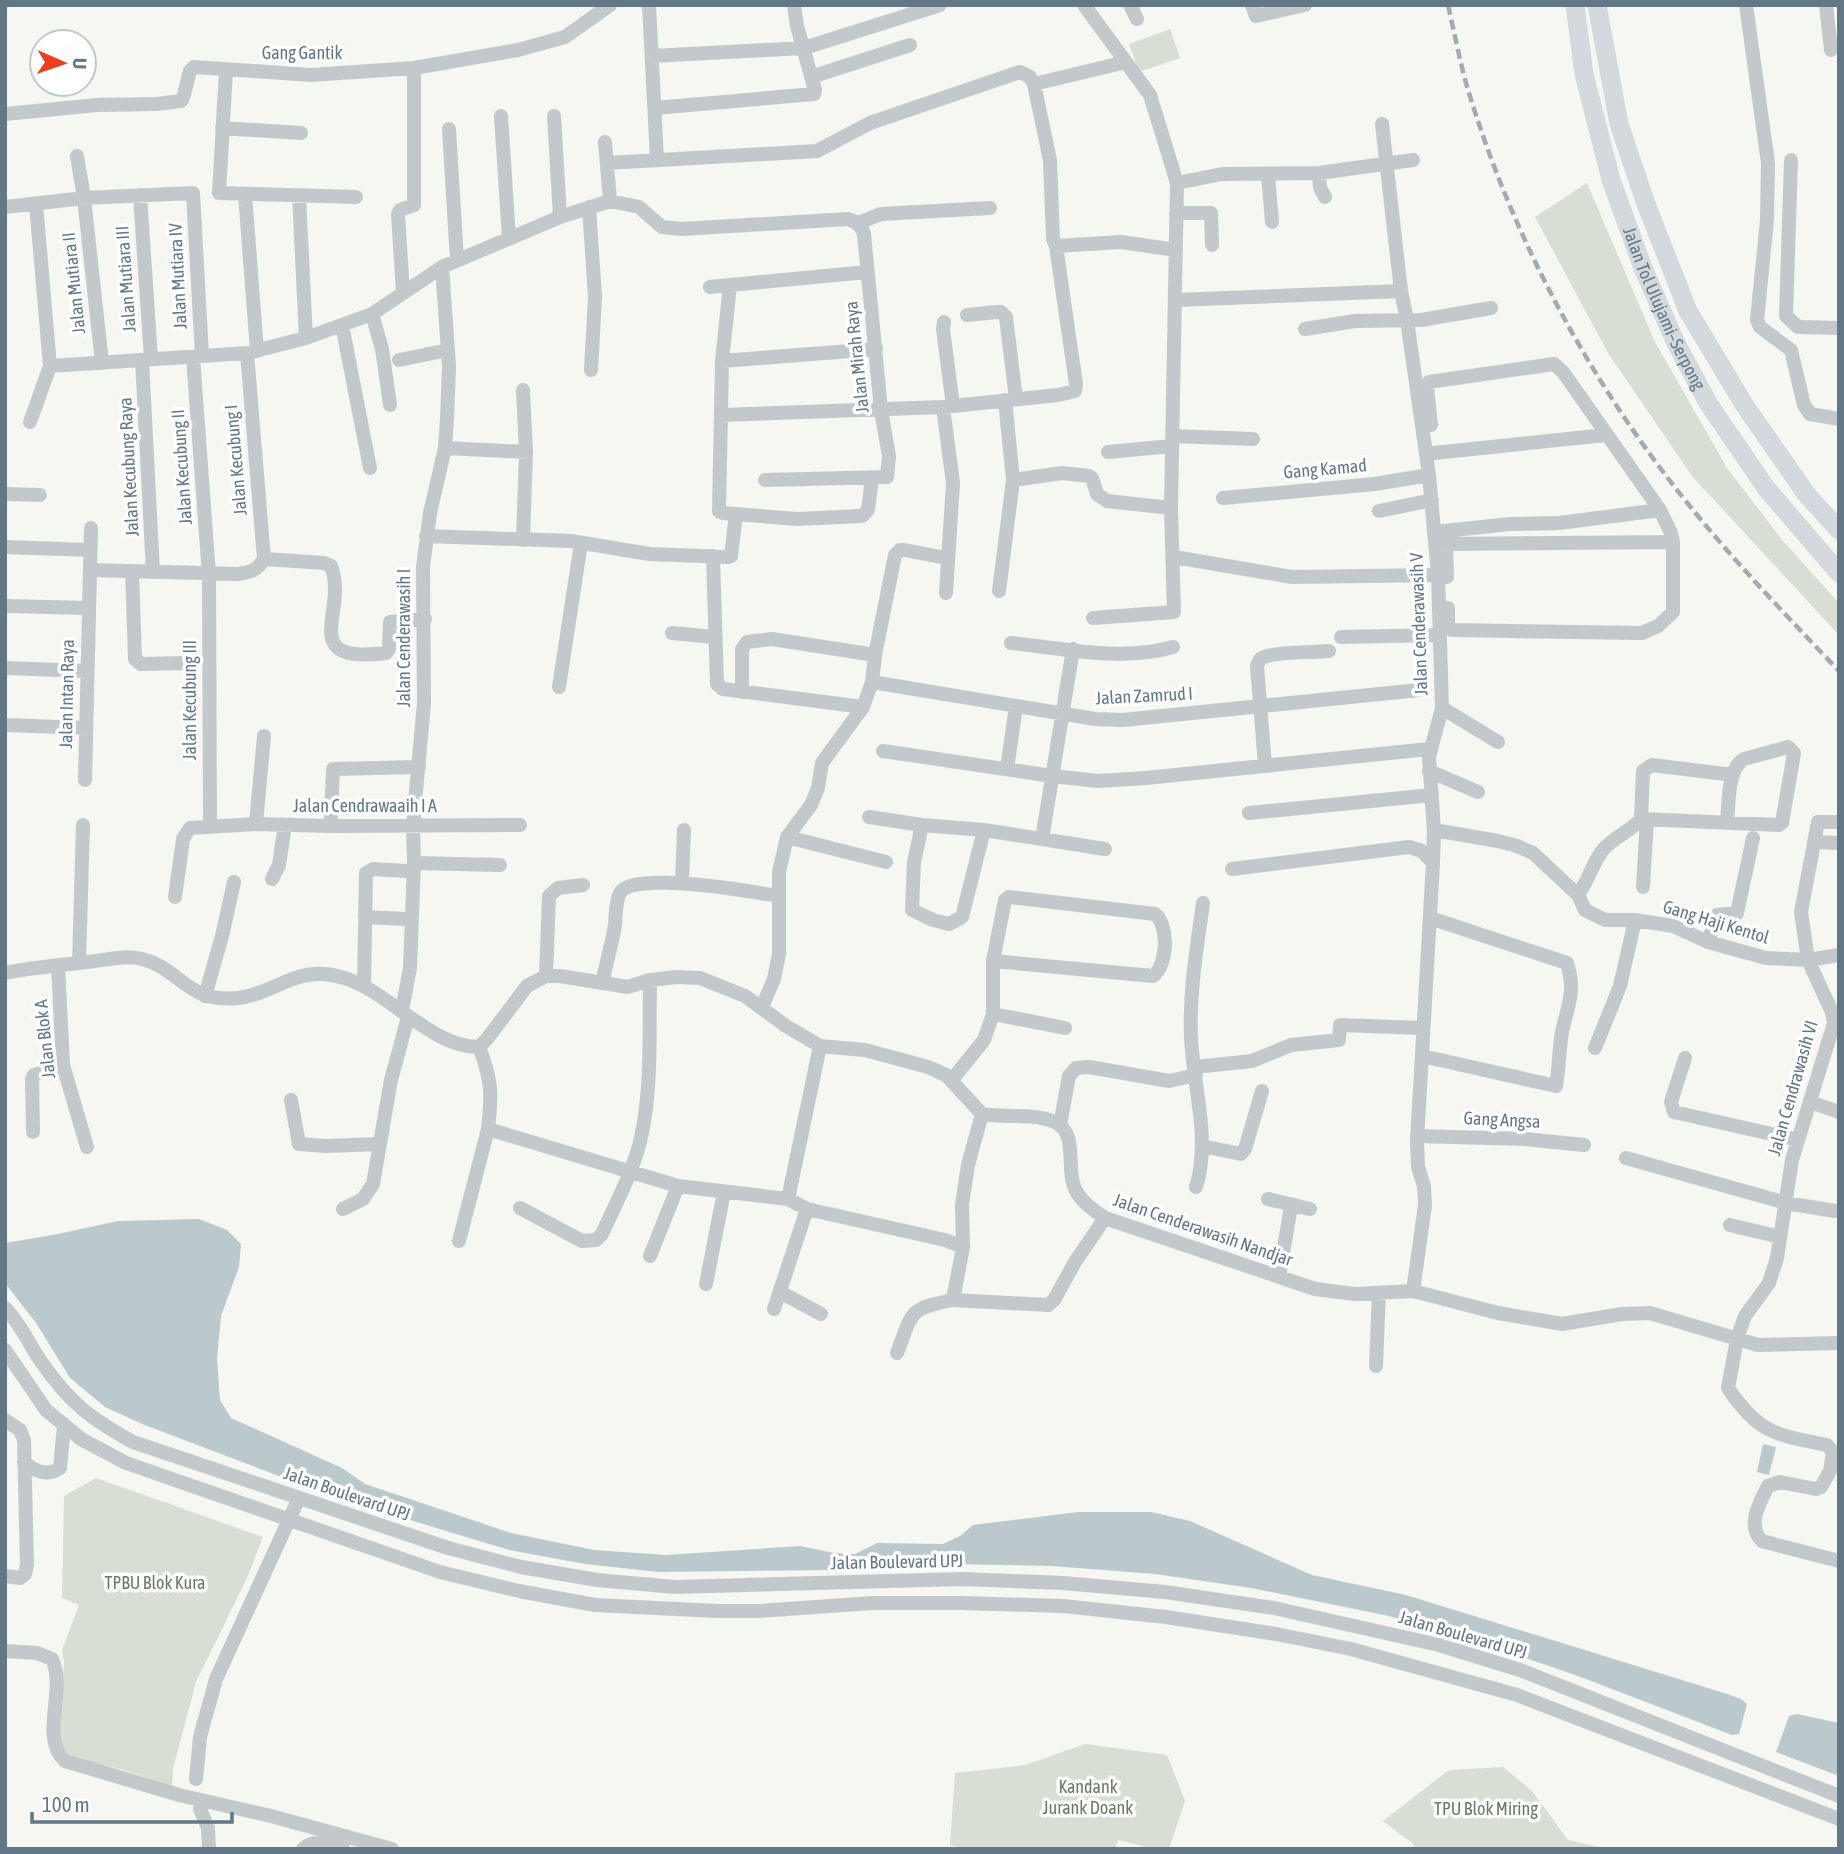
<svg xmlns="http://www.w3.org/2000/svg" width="1844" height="1854" viewBox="0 0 1844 1854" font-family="'Asap Condensed',sans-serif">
	<rect width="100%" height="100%" fill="#f6f6f3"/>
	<path fill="#d8ded3" d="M1170,29l10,29 -41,14 -10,-28z
		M1587,183l68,159 72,126 56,73 56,62v32l-147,-159 -84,-123 -73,-136z
		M96,1478l167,59 -16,41 -51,104 -23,87 -1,18 -48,-17 -49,-12 -11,-7 -5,-17 5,-72 -2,-12 17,-45 -17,-7 2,-102z
		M1085,1744l82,11 18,46 -16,48h-16l-35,-9 -3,9h-148l-17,-4 5,-72 71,-8z
		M1503,1767l29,24 36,49 40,9h-192l-4,-6 -29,-22 66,-51z"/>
	<path fill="#bbc9cd" d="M199,1219l28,11 14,14 -2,23 -18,49 -4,43 3,41 11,18 111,50 23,16 146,49 83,17 72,5 134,-9 34,7 21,1 22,-11 66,1 17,-8 13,-11 105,-13h73l39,9 122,54 94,20 318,98 17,6 6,5 -8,30 -7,1 -154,-59 -93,-32 -96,-28 -138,-28 -96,-14 -103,-8 -102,-2 -121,6 -171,2 -73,-8 -76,-14 -175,-53 -192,-73 -37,-17 -35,-29 -34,-55 -31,-40v-40l48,-8 65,-14z
		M1763,1444l13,3 -7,28 -12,-3z
		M1797,1714l42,9v53l-63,-24 13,-36z"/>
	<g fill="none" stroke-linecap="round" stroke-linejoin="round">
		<path stroke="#c3c8cb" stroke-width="14" d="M649,5l8,155
			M1084,5l66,90 27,88 -6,325 3,104 -81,6
			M1130,5l7,14
			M1252,5l4,11 49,-11
			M1746,5l22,158 -1,57 -10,100 3,7 31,23 13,55 6,9 29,5
			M1826,5l5,45
			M652,56l152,-8 136,-43
			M226,70l-7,123 137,4
			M811,77l99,-32
			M1034,84l92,-22
			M655,108l159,-14 1,-4 -18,-64 -3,-21
			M5,114l92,-9 59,-1 25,-3 2,-3 7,-27 4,-4 117,8 103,-7 104,-18 47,-13 45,-32
			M501,116l8,122
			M554,116l6,101
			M1382,124l19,167 6,29 22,155 9,100 4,133 -13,49 5,73 -1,33 -16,278 1,26 6,19 1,19 -12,86
			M222,128l79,5
			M449,129l8,131
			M605,142l5,59
			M77,156l7,42 18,165
			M1791,160l-5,156 12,11 41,1
			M607,163l210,-12 53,-28 150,-51 10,5 4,7 16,76 3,79 3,7 20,138 -1,7 -17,4 -115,12 -222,8
			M1319,173l1,15 5,9
			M1268,174l4,48
			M1177,183l45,-9 97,-1 94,-13
			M245,194l12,157
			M140,195l11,164
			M299,196l7,142
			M5,207l79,-9 109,-5 9,163
			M589,207l6,90 -4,73
			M1176,213h35l1,32
			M858,223l23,-9 109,-6
			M1056,246l65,-4 55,8
			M730,285l-8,76 -3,150 4,2 74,6 65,-3 6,-6 4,-32
			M710,287l157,-15
			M403,293l-5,-79 2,-4 14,-5v-137
			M1176,300l225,-9
			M372,314l10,35 8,56
			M967,315l30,-3h4l5,5 10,82
			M944,322l-1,7 10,77
			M342,325l28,143
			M1305,329l50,-8 66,-1 70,-12
			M193,357l16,218 1,251
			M142,360l11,212
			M399,360l49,-10
			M722,361l154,-12
			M50,366l197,-13 59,-15 66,-24 70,-47 118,-50 50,-16 29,6 23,20 20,2 166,-10c9,3 13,6 16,15l17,176 8,46 -2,21 -122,3
			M943,407l10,76 -7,110
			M30,422l20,-56 -14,-162
			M1431,425l-4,-38 2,-5 125,-18 9,8 97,138 11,23 2,9v70l-15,14 -16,7 -190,-3 -4,-5v-17
			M1172,436l81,3
			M445,448l81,4
			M1108,452l64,-6
			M1434,453l172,-18
			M1013,480l49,-7 27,3 3,2 5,16 10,7 64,7
			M5,494l35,1
			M1223,498l152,-14 54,-9
			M1379,511l53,-11
			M1435,532l75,-8 49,-1 101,-13
			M426,536l145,5 78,13 79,3 3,-1 5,-42
			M523,540l3,-88 -3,-62
			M1437,544l236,-2
			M1446,544l1,33
			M5,547l85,3
			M713,556l4,128 6,5 140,18
			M1174,557l118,20 146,-2
			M264,559l60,4 7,3c18,45 -36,98 55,87l3,-4 1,-27 35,-3
			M90,570l148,4c12,-2 19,-3 26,-15l-17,-206
			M132,571l3,88 6,5 48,-1
			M999,591l14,-111 -8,-80
			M5,606l84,2
			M672,633l42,4
			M1341,637l99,-2
			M1011,643c51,5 111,19 162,4
			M5,668l82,3
			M872,682l223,37 28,1 296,-30
			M559,687l22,-144
			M742,692v-43l5,-7 25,-3 103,16
			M1442,708l56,34
			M5,725l80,3
			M883,751l169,25 46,5 48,-3 283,-29
			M1265,766l-8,-100c2,-5 2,-7 7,-9 16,-6 47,-4 65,-6
			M1007,769l9,-63
			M1429,771l49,21
			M85,780l6,-252
			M1249,813l183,-18
			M331,817l2,-48 86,-2
			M869,817l53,8 62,5 121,19
			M1641,819l138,6 3,-2 12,-70 -6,-6 -44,12c-17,10 -15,45 -17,63
			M1839,822h-21l-17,90 7,48 24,52 2,11 -42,137 -15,98 -8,25 -24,33 -8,23 -9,49c30,45 47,47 99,57l6,7 -3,19 -9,16 -5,2 -36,-7 -12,4c-8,16 -22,40 -6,55l77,20
			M256,824l8,-88
			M922,825l-8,37 -2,48 21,10 16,4 13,-7 22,-87
			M1434,830l64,11 19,5 16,7 45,42 7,15 20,10h30l38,6 35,16 58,16 42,2 31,-5
			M787,837l99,25
			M1042,839l31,-190
			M1814,842l25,1
			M414,863l86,2
			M1232,869l177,-22 13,4 11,12
			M272,879l7,-14 6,-40
			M682,882l2,-52
			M1643,887l4,-68
			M1578,895c10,-14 15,-32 24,-44 11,-14 28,-19 39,-32l2,-48 9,-6 81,10
			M175,897l8,-58 7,-11 66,-4 75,2 189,-1
			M365,917l40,2
			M1708,942l9,-27 20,-2 16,-75
			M79,963l4,-138
			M58,966l5,99 24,82
			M5,973c30,-6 60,-8 90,-12 16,-2 31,-6 47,-2 39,10 44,44 96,39 40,-5 59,-35 106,-20 45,13 88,70 135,69l8,-8 40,-53 19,-10h14l68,11 22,-7 27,-3 23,1 45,18 41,30 34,20 45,4 63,17 18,8 36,39c22,4 49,-1 70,7 26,9 15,41 21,62 4,16 19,26 32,35l210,71 40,5 58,-3 85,22 64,11 60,-10 28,-1 108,32 81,-2
			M546,976l3,-80 9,-8 25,-3
			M602,983c4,-19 10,-39 13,-58 1,-10 0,-23 5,-32 12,-23 134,-1 159,3
			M364,986l2,-113 7,-4 33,2
			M205,996l17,-60 12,-54
			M762,1007l12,-28 5,-25v-82l8,-35 24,-32 7,-17 4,-25 41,-56 9,-25 3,-27 20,-100 5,-5h5l41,8
			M402,1011l8,-43 4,-105 -1,-38 11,-122 -1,-136 7,-54 15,-65 2,-29 2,-53 -7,-99
			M993,1014l72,14
			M1595,1048l25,-62 15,-66
			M1422,1056l134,30c3,-18 3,-36 6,-54 6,-28 14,-40 5,-69l-137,-45
			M1685,1058l-14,44 3,10 124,28
			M1195,1067l57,-6 39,-16 48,-5 1,-15 82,3
			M951,1081l33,-41 9,-26v-53l12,-61 4,-3 146,17c14,11 13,51 -2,62l-160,-15
			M291,1100l8,44 26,2 55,-2
			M1810,1102l29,10
			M1060,1125l9,-49 7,-8 13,-1 80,14 27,-6
			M488,1129l190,57 110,13 19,10 138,31 18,7
			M33,1132l-1,-53 2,-4 29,-10
			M1417,1136l108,3 59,6
			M1202,1146l39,8 4,-5 17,-58
			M1626,1158l160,45 49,8
			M1196,1187c15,-48 -3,-100 -5,-150 -2,-45 6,-90 12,-134
			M788,1199l32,-153
			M1268,1199l42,10
			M520,1208l62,33 14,-1 6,-6c15,-33 33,-66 40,-101 10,-50 7,-102 8,-153
			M343,1209l20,-10 10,-15 18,-104 17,-63
			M1730,1225l50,12
			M459,1241l29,-112c4,-35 4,-49 -9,-82
			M650,1256l28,-70
			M1279,1277l12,-71
			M706,1284l18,-92
			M780,1292l41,22
			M953,1300l95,5 6,-5 21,-38 30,-44
			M5,1308c16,16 25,38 37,55 28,40 49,56 91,79l315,106 73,19 76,13 78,7 288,-8 100,4 102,9 109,16 165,37 81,25 319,126
			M774,1309l33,-100
			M5,1350l41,60 35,29 45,24 314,109 79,19 76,14 122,6h42l114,-8h90l100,3 103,11 110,17 75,15 166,46 322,124
			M897,1353c16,-41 10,-44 56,-53l10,-53 -1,-42 6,-40 14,-51
			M1376,1366l3,-73
			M5,1420l15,10 4,10 3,125 -2,9 -5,4 -15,-2
			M24,1462c10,9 24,15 36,6l4,-43
			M5,1651l32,2 15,6c15,31 -13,78 13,102l114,34 92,21 121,33
			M196,1779l4,-42 16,-58 83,-181
			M200,1809l8,19 1,21
			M303,1849c11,-11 26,-4 40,0"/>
		<g stroke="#d4d9dd" stroke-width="19">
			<path id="s1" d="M1575,5l9,69 27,106 32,88 32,73 33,62 58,85 73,85"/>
			<path d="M1597,5l22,119 27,80 42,107 57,95 62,89 32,35"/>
		</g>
		<path stroke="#a3abb0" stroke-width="4.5" stroke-dasharray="10 5" stroke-linecap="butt" d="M1448,5c6,26 11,52 18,78 43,146 117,287 211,407 50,64 106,122 162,181"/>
	</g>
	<g text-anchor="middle" stroke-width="7" stroke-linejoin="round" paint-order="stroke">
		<g font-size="18" fill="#637886" stroke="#fff">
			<text x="302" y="59">Gang Gantik</text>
			<text transform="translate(178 276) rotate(-93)" y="6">Jalan Mutiara IV</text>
			<text transform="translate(126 279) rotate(-94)" y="6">Jalan Mutiara III</text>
			<text transform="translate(74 283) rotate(-96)" y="6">Jalan Mutiara II</text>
			<text dy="6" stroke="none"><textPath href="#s1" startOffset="318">Jalan Tol Ulujami–Serpong</textPath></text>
			<text transform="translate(857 357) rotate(-96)" y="6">Jalan Mirah Raya</text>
			<text transform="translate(236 460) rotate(-95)" y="6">Jalan Kecubung I</text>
			<text transform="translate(129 467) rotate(-93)" y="6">Jalan Kecubung Raya</text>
			<text transform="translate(182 467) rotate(-94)" y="6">Jalan Kecubung II</text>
			<text transform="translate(1325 469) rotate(-5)" y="6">Gang Kamad</text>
			<text transform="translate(1419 624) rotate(-92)" y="6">Jalan Cenderawasih V</text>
			<text transform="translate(404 638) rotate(-90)" y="6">Jalan Cenderawasih I</text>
			<text transform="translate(67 694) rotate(-89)" y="6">Jalan Intan Raya</text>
			<text transform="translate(1144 696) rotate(-3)" y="6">Jalan Zamrud I</text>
			<text transform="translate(190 700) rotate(-90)" y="6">Jalan Kecubung III</text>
			<text x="365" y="812">Jalan Cendrawaaih I A</text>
			<text transform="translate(1716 922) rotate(17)" y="6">Gang Haji Kentol</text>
			<text transform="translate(45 1039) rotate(-96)" y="6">Jalan Blok A</text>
			<text transform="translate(1793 1088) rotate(-74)" y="6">Jalan Cendrawasih VI</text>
			<text transform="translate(1502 1120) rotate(3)" y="6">Gang Angsa</text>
			<text transform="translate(1203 1230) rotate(19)" y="6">Jalan Cenderawasih Nandjar</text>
			<text transform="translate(347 1494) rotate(19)" y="6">Jalan Boulevard UPJ</text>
			<text transform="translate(897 1562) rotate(-1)" y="6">Jalan Boulevard UPJ</text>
			<text transform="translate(1463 1635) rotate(16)" y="6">Jalan Boulevard UPJ</text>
		</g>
		<g font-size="18" fill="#697c62" stroke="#fff">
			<text x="155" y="1589">TPBU Blok Kura</text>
			<text x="1088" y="1793">Kandank<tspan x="1088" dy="21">Jurank Doank</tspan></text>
			<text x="1486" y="1815">TPU Blok Miring</text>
		</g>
	</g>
	<rect width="1844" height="1854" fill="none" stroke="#637886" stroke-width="14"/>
	<g transform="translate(63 63) rotate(92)"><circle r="33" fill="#ffffff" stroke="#c1c9cf" stroke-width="2"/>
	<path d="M0-5L12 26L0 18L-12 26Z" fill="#ef3f1a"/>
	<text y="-10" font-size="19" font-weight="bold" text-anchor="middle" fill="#637886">U</text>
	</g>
	<path d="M32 1812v10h200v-10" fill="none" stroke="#637886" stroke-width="3.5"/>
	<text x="42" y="1812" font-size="21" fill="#637886" stroke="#ffffff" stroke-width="5" paint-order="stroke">100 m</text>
</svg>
